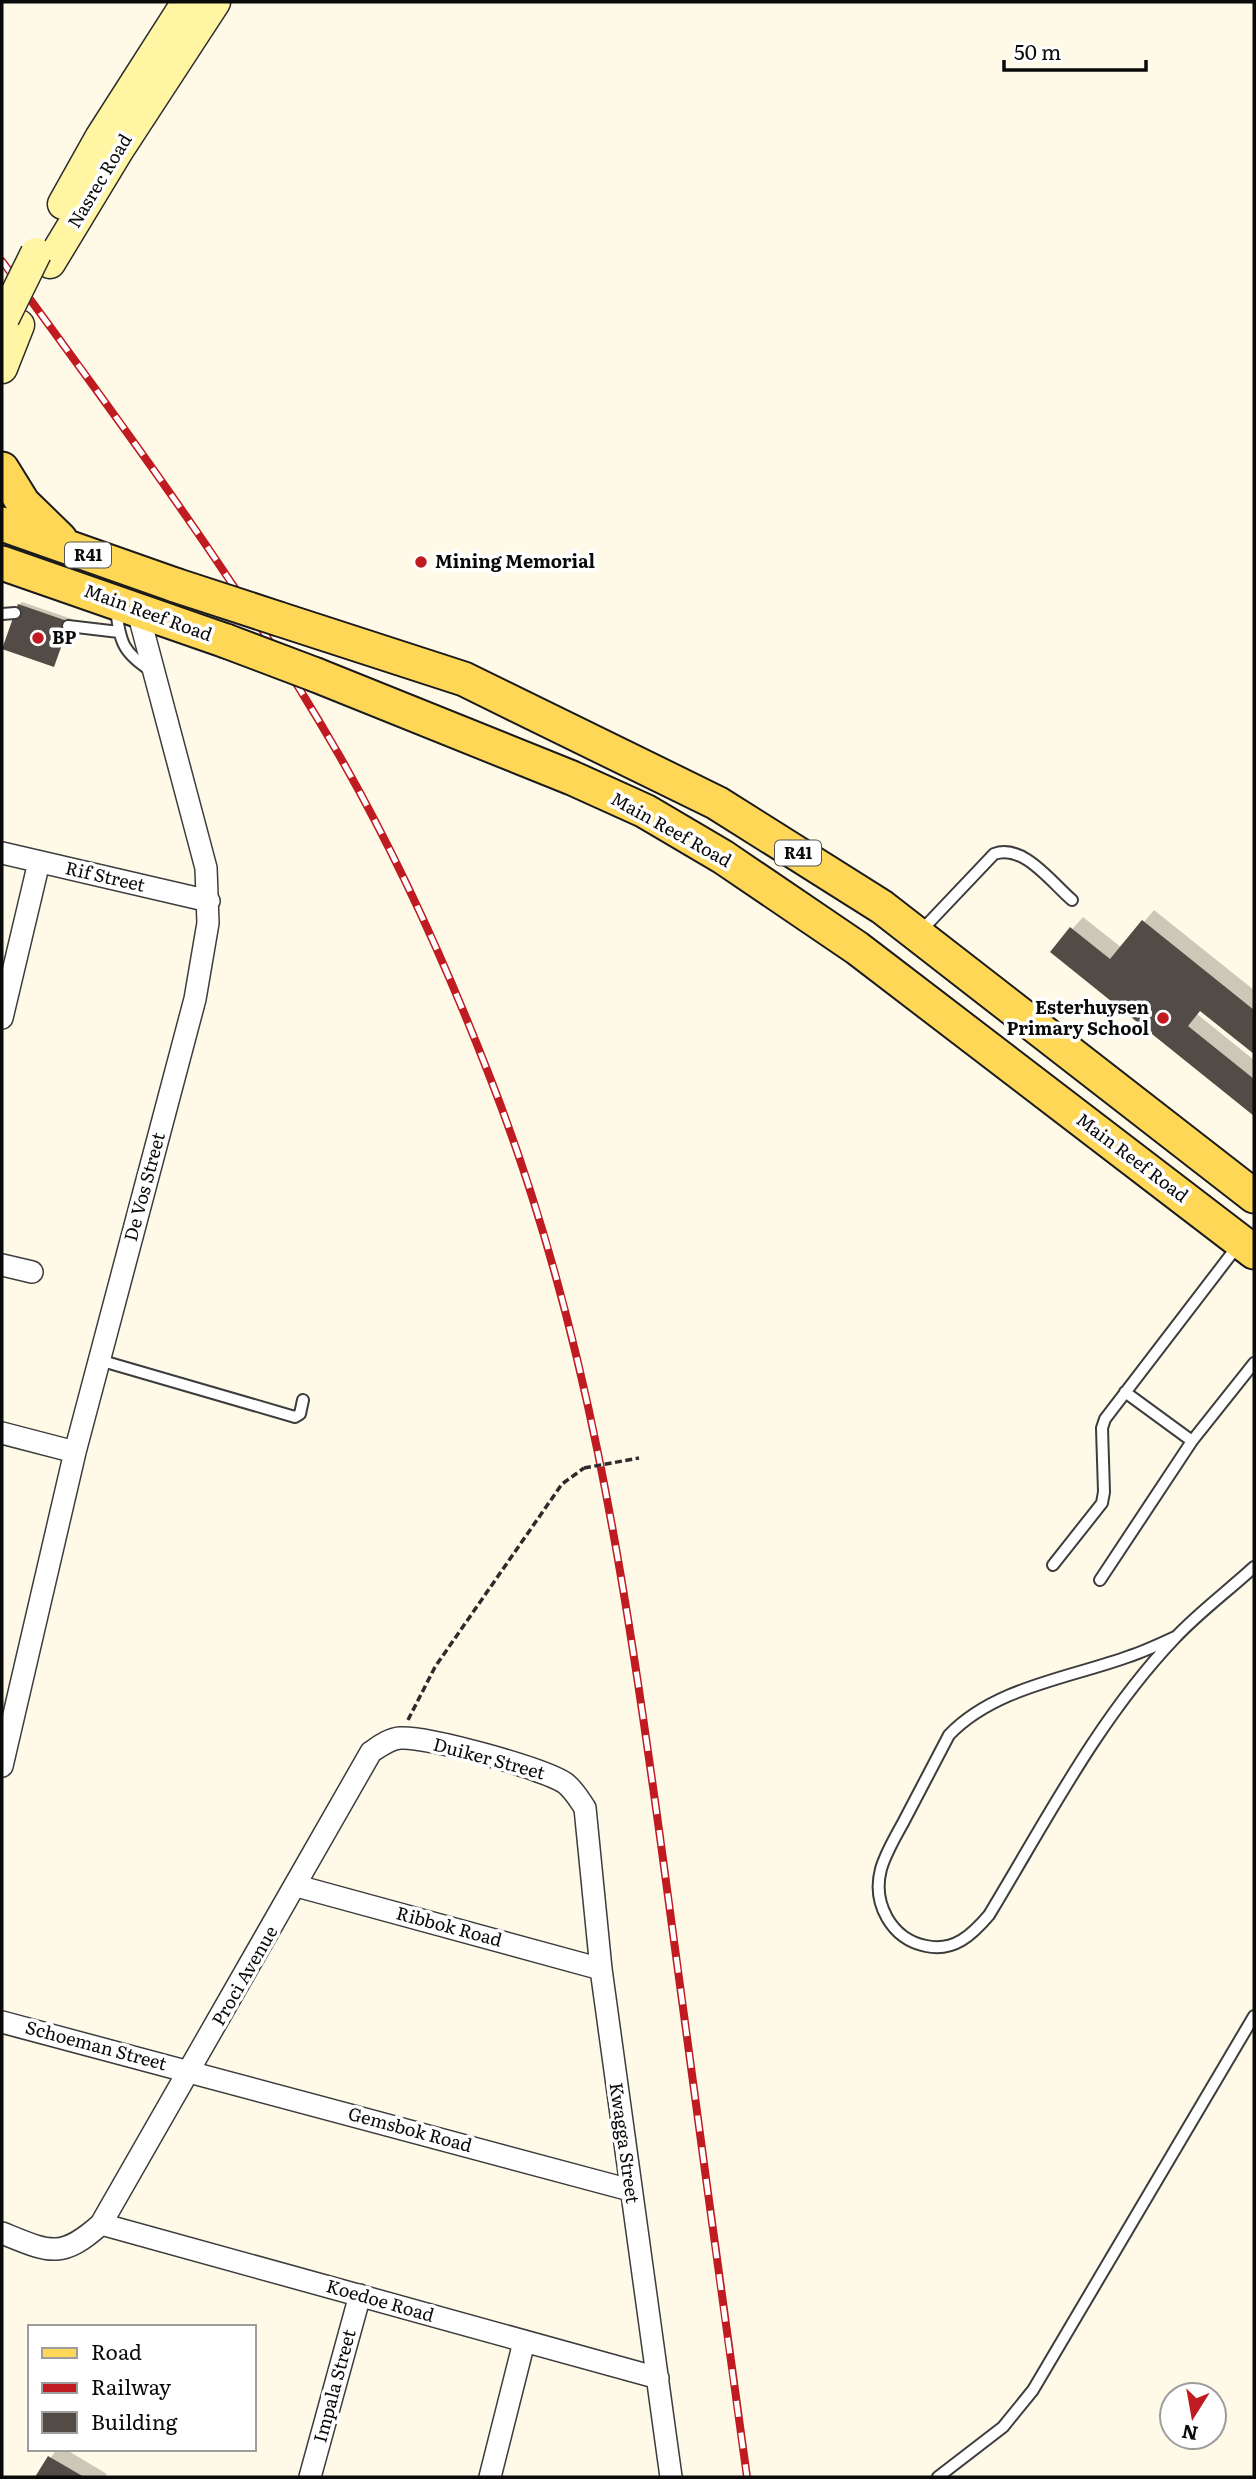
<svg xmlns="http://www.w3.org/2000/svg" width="1256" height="2479" viewBox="0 0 1256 2479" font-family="Literata,serif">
	<rect width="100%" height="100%" fill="#fffae7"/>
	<path fill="#0003" d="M22,602l50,17 -18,46 -35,-60z
		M1154,910l100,80v62l-53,-43 -4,5 57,46v54l-202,-162 31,-35 39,31z
		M57,2449h8l42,25 -2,3h-68z"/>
	<path fill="#534b46" d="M18,604l52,18 -16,45 -52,-18z
		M1142,920l112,90v44l-54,-43 -12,15 66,53v37l-204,-164 20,-25 40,32z
		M48,2456l36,21h-49z"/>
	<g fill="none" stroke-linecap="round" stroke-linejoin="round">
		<defs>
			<path id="service" d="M116,609c4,34 7,44 37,63
				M2,614l13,-1
				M68,626l51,6
				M919,933l75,-79c29,-11 57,28 78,46
				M99,1360l196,57 5,-3 3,-14
				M1125,1392l67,49
				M1053,1565l49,-62 2,-11 -2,-64 3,-9 134,-175
				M1100,1580l92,-139 62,-78
				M1175,1637c-15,7 -30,14 -45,19 -60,22 -135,31 -181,79 -15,29 -30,57 -45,86 -8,15 -18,31 -23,48 -9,34 10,70 45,77 28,6 46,-11 63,-31 57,-94 109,-196 185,-276 24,-26 54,-48 80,-72
				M938,2477l65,-50 30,-37 221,-374"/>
			<path id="minor" d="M2,853l207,48
				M2,1018l37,-156
				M2,1265l30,7
				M2,1433l73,19
				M2,1766l73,-314 120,-453 13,-76 -2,-55 -69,-260
				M297,1886l304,83
				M2,2022l628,168
				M101,2224l557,154
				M2,2233c47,19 59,27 99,-9l270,-472c9,-6 18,-13 29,-14 27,-2 142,30 165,45 9,7 14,16 20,25l16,161 70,508
				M310,2477l50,-182
				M490,2477l34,-135"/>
			<path id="secondary" d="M63,204l37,-66 87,-136
				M50,263l69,-114 96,-147
				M2,368l17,-43"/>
			<path id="primary" d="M2,469l21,34 37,36
				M2,524l173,61
				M2,563l224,78
				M279,619l185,60 253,124 165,104 372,289
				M316,675l256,103 73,33 78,46 134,91 397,304"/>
		</defs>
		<use href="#service" stroke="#3d3d3d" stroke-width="14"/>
		<use href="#minor" stroke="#3d3d3d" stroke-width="24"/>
		<use href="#secondary" stroke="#2c2c2c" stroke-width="33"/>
		<use href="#primary" stroke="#1b1b1b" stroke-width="37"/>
		<path stroke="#2c2c2c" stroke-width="3.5" stroke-dasharray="7 3.5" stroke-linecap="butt" d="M408,1720l27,-53 127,-183 22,-16"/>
		<use href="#service" stroke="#fff" stroke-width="10"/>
		<use href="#minor" stroke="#fff" stroke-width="21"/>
		<use href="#secondary" stroke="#fff5a2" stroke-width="30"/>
		<use href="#primary" stroke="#ffd757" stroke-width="33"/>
		<defs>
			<path id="rail" d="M2,261c118,161 237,321 337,494 59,103 109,214 152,325 96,246 133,497 169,757 29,213 57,427 87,640"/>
		</defs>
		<use href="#rail" stroke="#c11b22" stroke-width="8"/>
		<use href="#rail" stroke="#fff" stroke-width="5" stroke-dasharray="16" stroke-linecap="butt"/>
		<defs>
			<path id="secondary-bridge" d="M4,318l32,-65"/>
			<path id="primary-bridge" d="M175,585l104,34
				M226,641l90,34"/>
		</defs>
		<use href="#secondary-bridge" stroke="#2c2c2c" stroke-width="33" stroke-linecap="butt"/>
		<use href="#primary-bridge" stroke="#1b1b1b" stroke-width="37" stroke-linecap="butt"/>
		<path stroke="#2c2c2c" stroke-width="3.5" stroke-dasharray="7 3.5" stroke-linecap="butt" d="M584,1468l55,-10"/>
		<use href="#secondary-bridge" stroke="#fff5a2" stroke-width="30"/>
		<use href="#primary-bridge" stroke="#ffd757" stroke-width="33"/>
	</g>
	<g fill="#c11b22" stroke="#fff" stroke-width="2.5">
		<circle cx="421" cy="562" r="7"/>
		<circle cx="38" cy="638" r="7"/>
		<circle cx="1163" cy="1018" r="7"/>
	</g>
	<g text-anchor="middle" stroke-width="7" stroke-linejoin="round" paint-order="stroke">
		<g fill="#fff" stroke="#545454" stroke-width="2">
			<rect x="65" y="542.5" width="46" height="25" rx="5"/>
			<rect x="775" y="840.5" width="46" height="25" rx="5"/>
		</g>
		<g font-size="16" font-weight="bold" fill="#0a0a0a">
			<text x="88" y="561">R41</text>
			<text x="798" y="859">R41</text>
		</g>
		<g font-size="18" fill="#0a0a0a" stroke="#fff">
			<text transform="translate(100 181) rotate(-59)" y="6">Nasrec Road</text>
			<text transform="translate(148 613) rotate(20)" y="6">Main Reef Road</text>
			<text transform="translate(671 830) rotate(29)" y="6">Main Reef Road</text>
			<text transform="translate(105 877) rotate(13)" y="6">Rif Street</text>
			<text transform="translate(1132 1158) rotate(37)" y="6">Main Reef Road</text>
			<text transform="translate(145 1187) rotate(-75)" y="6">De Vos Street</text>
			<text transform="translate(489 1759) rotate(15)" y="6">Duiker Street</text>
			<text transform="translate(449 1927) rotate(15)" y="6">Ribbok Road</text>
			<text transform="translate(245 1976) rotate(-60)" y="6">Proci Avenue</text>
			<text transform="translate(96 2046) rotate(15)" y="6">Schoeman Street</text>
			<text transform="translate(410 2130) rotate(15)" y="6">Gemsbok Road</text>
			<text transform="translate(624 2143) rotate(82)" y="6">Kwagga Street</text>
			<text transform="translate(380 2301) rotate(16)" y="6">Koedoe Road</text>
			<text transform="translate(335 2386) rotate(-75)" y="6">Impala Street</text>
		</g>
		<g font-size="18" font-weight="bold" fill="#0a0a0a" stroke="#fff" text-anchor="start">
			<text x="435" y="568">Mining Memorial</text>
			<text x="52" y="644">BP</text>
			<text x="1149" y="1014" text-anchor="end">Esterhuysen<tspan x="1149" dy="21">Primary School</tspan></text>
		</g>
	</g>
	<rect width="1256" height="2479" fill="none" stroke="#0a0a0a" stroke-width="7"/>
	<rect x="28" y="2325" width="228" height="126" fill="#ffffff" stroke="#9d9d9d" stroke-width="2"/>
	<rect x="42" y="2348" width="35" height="10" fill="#ffd757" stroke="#9d9d9d" stroke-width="2"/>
	<text x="91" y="2360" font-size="21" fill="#0a0a0a">Road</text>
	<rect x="42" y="2383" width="35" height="10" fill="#c11b22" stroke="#9d9d9d" stroke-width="2"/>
	<text x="91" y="2395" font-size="21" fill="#0a0a0a">Railway</text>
	<rect x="42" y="2412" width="35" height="21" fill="#534b46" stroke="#9d9d9d" stroke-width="2"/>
	<text x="91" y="2430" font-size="21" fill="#0a0a0a">Building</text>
	<g transform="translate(1193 2416) rotate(191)"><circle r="33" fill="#ffffff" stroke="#9d9d9d" stroke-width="2"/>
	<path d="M0-5L12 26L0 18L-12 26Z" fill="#c11b22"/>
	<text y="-10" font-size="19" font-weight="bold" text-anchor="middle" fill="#0a0a0a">N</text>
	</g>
	<path d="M1004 60v10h142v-10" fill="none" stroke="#0a0a0a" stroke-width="3.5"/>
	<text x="1014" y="60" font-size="21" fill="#0a0a0a" stroke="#ffffff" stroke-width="5" paint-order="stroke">50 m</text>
</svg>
